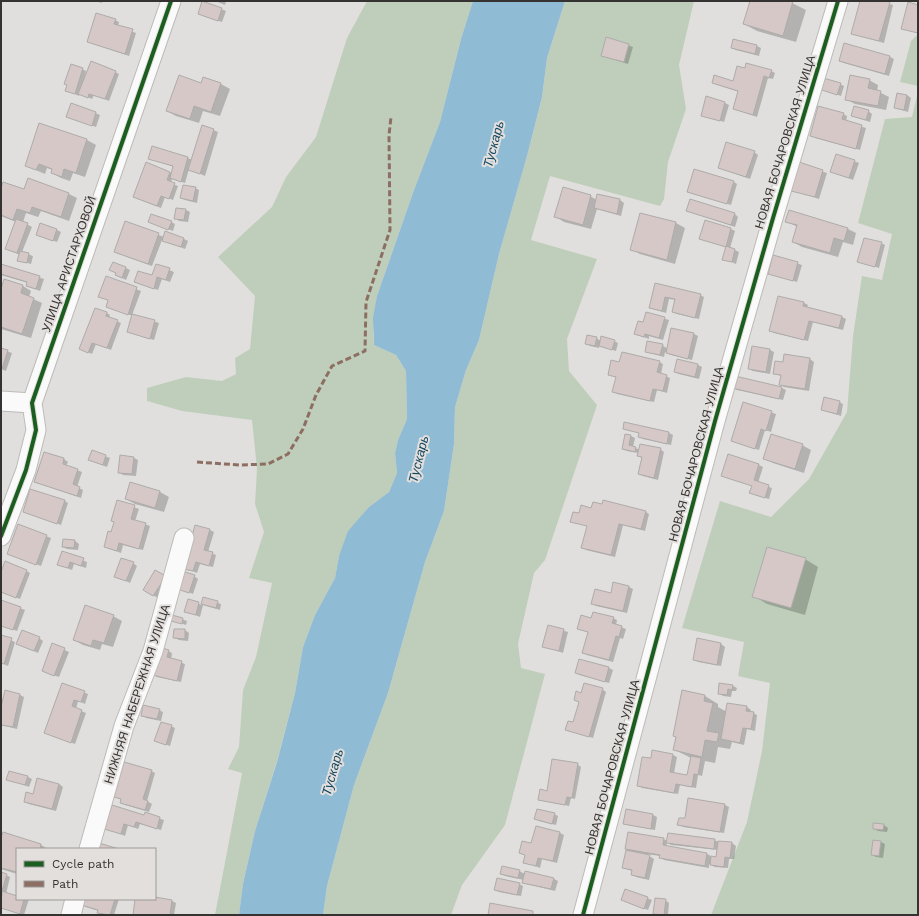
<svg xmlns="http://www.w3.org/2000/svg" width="919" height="916" viewBox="0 0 919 916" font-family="'Work Sans',sans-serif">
	<rect width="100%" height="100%" fill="#e1dfdd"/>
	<path fill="#bfceba" d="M367,1h106l-12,38 -21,83 -26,68 -37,106 -4,38 1,11 22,10 10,16 1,48 -9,21 -3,13 2,20 -8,19 -20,15 -30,49 -4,22 -20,37 -12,32 -8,46 -18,68 -22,70 -12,53 -4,31h-24l27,-142 -14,-4 11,-22 4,-57 13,-33 16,-74 -23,-5 15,-46 -9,-28 2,-35 -5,-49 -70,-9 -35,-10v-13l39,-11 36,4 14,-7 -1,-16 15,-9 5,-53 -37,-39 54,-50 14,-30 30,-40 31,-99z
		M565,1h129l-15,64 7,44 -18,53 -4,37 -4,7 -110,-30 -19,64 66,19 -30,80 2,32 28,34 -52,155 -11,13 -16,71 3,24 24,6 -40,151 -43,60 -11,30h-128l4,-29 27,-101 34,-92 37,-131 19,-51 10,-67 1,-37 11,-37 13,-30 20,-86 28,-98 15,-59 5,-39z
		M918,34v52l-18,-4 11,-41z
		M918,92v823h-207l36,-93 15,-71 8,-68 -32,-7 6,-34 -62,-14 38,-127 51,16 38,-38 38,-67 6,-76 9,-60 20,4 10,-46 -34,-11 27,-104 27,-2z"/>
	<path fill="#90bbd5" d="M473,1h92l-18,57 -5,39 -15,59 -28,98 -20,86 -13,30 -11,37 -1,37 -10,67 -19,51 -37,131 -34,92 -27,101 -4,29h-84l4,-31 12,-53 22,-69 18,-69 8,-46 12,-32 20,-37 4,-22 9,-25 21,-24 20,-15 8,-19 -2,-20 3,-13 9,-21 -1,-48 -10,-16 -22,-10 -1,-27 4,-22 37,-106 26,-68 21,-83z"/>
	<path fill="#0003" fill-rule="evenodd" d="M94,1h8v2z
		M215,1h11l-1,4z
		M751,1h37l18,9 -10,32 -39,-11 -13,-7z
		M861,1h20l12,4 -9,38 -28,-8 -4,-2z
		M203,2l23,9 -4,11 -19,-6z
		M115,20l4,2 -1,4 18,7 -7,23 -41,-14z
		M607,38l26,9 -5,17 -26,-8z
		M734,40l23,6 4,2 -2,8 -23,-6 -4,-2z
		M845,44l45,13 4,2 -5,17 -45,-13 -4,-2z
		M82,69l4,2 -1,6h1l29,-5 4,2 -10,27 -15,-6 -2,4 -12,-5 -1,2 -13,-6z
		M745,69l26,2 4,2 -2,6 -5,-1 -11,39 -23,-8 5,-17 -26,-9 21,-1z
		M203,78l18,6 9,5 -10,27 -17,-5 -4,12 -23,-7 -9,-5 34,-27z
		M869,80l9,5 -1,6 12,6 -3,13 -31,-6 -9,-5z
		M840,84l4,2 -3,10 -21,-7z
		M907,95l4,3 -3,14 -13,-4z
		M725,103l4,2 -5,17 -22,-7z
		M71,104l29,11 -4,12 -25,-9z
		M868,111l4,3 -2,8 -18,-6z
		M843,114l4,2 -1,6 20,6 -6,22 -45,-12 -4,-3z
		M40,124l47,16 9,5 -11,32 -12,-4 -3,8 -9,-3 -9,-5 1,-3 -6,-2 -2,6 -19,-8z
		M203,126l15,6 -13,44 -16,-7 -4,14 -13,-4 -2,4 8,3 -5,14 -8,-3 -4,11 -23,-9 32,-27 2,2 2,-7 -25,-9h39l4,2z
		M754,152l4,3 -8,24 -31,-11z
		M836,155l23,8 -6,17 -18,-7z
		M800,164l27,9 -8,26 -27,-9z
		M734,182l3,2 -6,21 -43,-13z
		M195,188l4,2 -2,13 -12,-3 -4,-2z
		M25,190l44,4 8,4 -8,23 -28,-10 -3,6 -12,-4 -3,9 9,5 -10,25 11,4 -2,8 -13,-4 2,-5 -14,-6 10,-27 -15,-6v-25z
		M598,195l22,5 4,3 -3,13 -24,-7 -6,20 -27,-7 -8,-5 34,-21 7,4z
		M186,210l4,2 -2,10 -9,-1 -4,-3z
		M688,211l47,3 3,3 -3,10z
		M641,214l35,9 9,5 -10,36 -35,-10 -9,-5z
		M126,222l38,15 2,-5 18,7 4,2 -3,8 -23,-9 -10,26 -33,-12 -4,-2z
		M149,222h22l4,2 -2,7z
		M787,222l61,7 8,4 -3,12 -10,-3 -5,15 -36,-10 -9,-5 5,-15z
		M731,229l4,2 -5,17 9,4 -3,12 -12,-5 3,-12 -27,-9z
		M57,230l4,2 -4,10 -20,-7z
		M881,243l4,2 -6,23 -20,-7z
		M774,256l28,9 -5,17 -28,-9z
		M1,265l43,14 -4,12 -13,-5 1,-3 -27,-8z
		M157,265l17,7 -4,10 -8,-3 -4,11 -23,-8 18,-5z
		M126,268l4,2 -4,10 -10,-5z
		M106,278l35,13 -9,24 27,8 -5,17 -26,-8 5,-16 -22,-7 -2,-8 -9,-5z
		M656,284l44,11 4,2 -5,22 -22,-5 -4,-2 3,-12 -7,-1 -3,14 -16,-5z
		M23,286l8,5 -2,6 13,6 -11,35 -30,-9v-36z
		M804,303l4,2 -1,3 35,9 4,2 -3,11 -30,-8 -5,19 -34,-8 -4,-3z
		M107,313l3,2 -1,3 12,5 -10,27 -15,-6 -4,10 -7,-3z
		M647,313l22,7 -6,20 -14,-4v3l-14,-5 9,-11z
		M672,329l22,5 4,2 -6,24 -21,-5 -6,-3 -1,5 -14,-4 -4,-2 16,-6 6,4z
		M596,338l5,3h13l4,2 -2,8 -17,-5v2l-9,-2 -4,-2z
		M1,349l11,4 -6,18 -5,-2z
		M770,350l4,2 -4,22 -17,-3 -4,-2z
		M810,359l4,3 -5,29 -25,-4 -4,-3 1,-8 -7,-3 10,-10z
		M659,362l4,2 -2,10 9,4 -3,15 -10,-3 -3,12 -37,-8 -4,-3 4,-13 -8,-4 11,-11z
		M698,365l4,2 -3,12 -20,-5 -4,-2z
		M735,377l47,11 4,2 -3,10 -46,-10 -4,-2z
		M839,402l4,2 -2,12 -19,-6z
		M744,403l32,11 -5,18 -6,-2 -6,20 -27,-9z
		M625,423l44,10 4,2 -2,10 -28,-6 -4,-2 1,-4 -16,-5z
		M631,436l4,2 -2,9 7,3 20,-1 4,3 -6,28 -15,-4 -4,-2 3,-16 -4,-2 1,-3 -12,-2 -4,-2z
		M802,445l9,5 -7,23 -31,-10 -9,-5z
		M92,451l18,7 -3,9 -18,-7z
		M134,458l4,2 -2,16 -13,-1 -4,-3z
		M64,459l4,3 -2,4 16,6 -5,15 6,3 -2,8 -46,-16z
		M759,465l4,2 -5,16 14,5 -3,11 -14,-4 -2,-9 -31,-10z
		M131,483l29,9 9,5 -5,15 -29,-8 -9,-5z
		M65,501l3,2 -7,22 -33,-12z
		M117,501l22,8 -4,12 15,5 -7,24 -20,-5 -2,8 -16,-6 7,-13 3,-11z
		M592,509l54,3 3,2 -4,17 -22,-6 -8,32 -29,-7 -4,-3 6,-21 -17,-5 8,-7z
		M18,526l33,12 -10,28 -33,-12z
		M210,530l4,2 -6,20 8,3 -3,12 -13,-3 -3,9 -13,-5z
		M64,540l11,1 4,3 -1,6 -11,-1 -4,-2z
		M63,553l24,9 -1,6 -12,-4 -2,6 -13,-5z
		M805,559l13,8 -13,48 -38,-11 -13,-8z
		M133,563l4,3 -7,17 -15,-7z
		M26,571l4,2 -10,26 -19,-7v-17z
		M156,571l13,8 -11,19 -14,-8z
		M194,576l4,3 -5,15 -15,-6z
		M629,587l4,2 -6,24 -31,-7 -4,-3z
		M204,598l17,6 -1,6 -17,-5 -3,12 -15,-6 3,-11 14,5z
		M1,601l24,9 -8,21 -16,-6z
		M169,615l18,6 -1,4 -18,-6z
		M113,616l9,5 -9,26 -11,-3 -2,6 -17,-5 -9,-5z
		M613,618l4,2 -1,5 10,4 -3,10 -3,-1 -7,24 -26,-7 -4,-2 5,-21 -10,-3 14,-10z
		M548,626l20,6 -5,21 -20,-7z
		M175,630h10l4,3 -1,8 -9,-1 -4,-2z
		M1,636l14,6 -7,24 -7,-3z
		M39,638l4,3 -5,12 -20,-9z
		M698,640l23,4 4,3 -4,19 -23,-4 -4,-3z
		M53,645l16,7 -10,25 -12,-4z
		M168,651l4,2 -1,6 14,5 -4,18 -24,-5 -4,-3z
		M609,668l4,2 -4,13 -29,-8 -4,-2z
		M62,684l26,10 -3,10 -7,-3 -2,8 10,4 -11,31 -30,-11z
		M733,686l4,2 -1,3h-4l-1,6 -8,-1 -4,-3z
		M602,689l4,3 -13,46 -26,-8 7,-6 5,-22 -4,-2z
		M683,691l22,5 13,8v3l9,5 1,-8 19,3 4,3 -1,2 7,3 -2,16 -8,-2 -3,16 -12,-3 -2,7 -12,-2 -3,16 -10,-2 -3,15 -4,-1 -2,13 -16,-3 -2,9 -36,-6 -4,-3 14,-26 1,-8 20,4 4,2 -3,16 14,3 3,-18 -16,-8z
		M20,695l4,2 -7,32 -16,-4v-14z
		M159,710l4,2 -2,9 -15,-3 -4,-3z
		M171,726l4,2 -5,18 -14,-5z
		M577,764l4,3 -6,32 -4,-1 -2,8 -26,-5 -4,-2z
		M151,771l4,2 -8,28 5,3 -3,8 -24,-7 -4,-2 1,-3 -6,-3z
		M28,777l4,2 -3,8 -21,-8z
		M59,784l4,3 -7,24 -27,-7 -4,-2 9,-7z
		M725,805l4,2 -5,26 -41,-6 -4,-3 7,-4z
		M627,810l26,5 4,2 -2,13 -27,-5 -4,-2z
		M145,814l19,6 -3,10 -21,-6 -2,5 -10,-4 -3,11 -20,-8 39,-12z
		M554,814l4,2 -2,9 -17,-4 -4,-2z
		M884,825l4,3 -1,4 -9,-1 -4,-2z
		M536,827l24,6 4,2 -7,28 -15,-4 -2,9 -15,-6 1,-6 -6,-3 12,-8z
		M3,834l38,11 7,4h-31v25l-16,-5v-28z
		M663,839l5,2 46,-1 5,2 13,1 4,3 -2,13h-5l-1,9 -13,-1 -6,-3v4l-45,-8 -4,-3v-1l-14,-2 8,5 -5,21 -13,-3 -4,-3v-3l-9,-3 4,-19 -1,-1zM667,842l4,3 47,5 -1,8 -7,-1 1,-1 -4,-2 -41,-7z
		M874,841l7,1 4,2 -2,14 -7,-1 -4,-2z
		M519,871l6,3 29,5 4,2 -3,10 -28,-7 -4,-2 1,-2 -19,-4 -4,-2z
		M1,873l9,4 -4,17 11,3v2h12l-5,16 -23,-8v-9l2,-6 -2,-1z
		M519,884l4,2 -2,10 -22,-4 -4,-2z
		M626,890l26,10 -4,10 -22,-8z
		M155,898l17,3 4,2 -2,12h-40l2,-16z
		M84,899h35l-5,16h-11l-5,-2 1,-2 -13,-4 -4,-3z
		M665,900l4,3 -1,12h-12l-2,-2z"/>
	<path fill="#d6c8c6" stroke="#adacab" d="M202,1l20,7 -4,13 -20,-7z
		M750,1h43l-10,35 -40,-12z
		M860,1h25l5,1 -11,39 -28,-7z
		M908,2l10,3v28l-17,-4z
		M96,13l20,6 -2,5 19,5 -8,25 -38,-12z
		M606,37l23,7 -5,18 -23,-6z
		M733,39l24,6 -2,9 -24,-6z
		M844,43l46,13 -5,18 -46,-13z
		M91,61l25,10 -11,28 -16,-5 -1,4 -10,-4z
		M746,63l26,7 -3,8 -5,-2 -11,39 -20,-6 5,-18 -26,-8 2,-8 19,6 4,-15 8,2z
		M71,64l12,4 -8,26 -10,-3 2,-6 -3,-1z
		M179,75l22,8 2,-6 18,6 -10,29 -17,-6 -4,13 -24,-8z
		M850,75l20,4 -2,9 13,3 -3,15 -33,-6z
		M823,78l18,5 -4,12 -18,-6z
		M897,93l10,2 -3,15 -10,-2z
		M706,96l19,6 -5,19 -19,-5z
		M71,103l25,9 -4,14 -26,-9z
		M818,106l26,7 -2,6 20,6 -6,24 -46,-13z
		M854,106l15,4 -3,10 -15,-4z
		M39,123l48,16 -11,34 -12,-4 -2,8 -11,-4 1,-4 -13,-5 -3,6 -11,-4z
		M202,125l12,4 -14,45 -12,-4z
		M726,142l29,9 -9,26 -28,-9z
		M152,146l36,11 -7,25 -11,-4 3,-12 -25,-7z
		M836,154l19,6 -6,18 -19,-6z
		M146,162l24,10 -3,8 8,3 -6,16 -8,-3 -4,10 -24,-9z
		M799,162l24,8 -8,27 -24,-6z
		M694,169l40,12 -7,23 -40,-12z
		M28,178l41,15 -8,24 -29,-10 -2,6 -13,-4 -4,11 -12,-5v-27l2,-6 21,7z
		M183,185l13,2 -3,14 -13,-3z
		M563,187l28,8 -8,30 -29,-8z
		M597,194l23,5 -3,15 -23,-6z
		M690,199l45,14 -4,12 -45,-14z
		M176,208l10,1 -2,11 -10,-1z
		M789,210l59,18 -4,13 -10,-3 -4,15 -38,-11 5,-17 -12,-3z
		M640,213l36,9 -9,38 -37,-10z
		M151,214l21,7 -4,9 -20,-8z
		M16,219l12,4 -11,30 -12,-4z
		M705,220l26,8 -5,19 -27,-8z
		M125,221l34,12 -11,31 -34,-12z
		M40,223l17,6 -4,12 -17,-6z
		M165,231l19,7 -3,9 -19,-6z
		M864,238l18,4 -7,25 -18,-5z
		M726,246l9,3 -3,13 -10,-2z
		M20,251l9,2 -2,10 -10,-2z
		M773,255l25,7 -5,19 -25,-7z
		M113,262l13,5 -4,11 -7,-3 1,-2 -7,-3z
		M1,264l39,12 -4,13 -10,-3 1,-4 -26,-8z
		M156,264l14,4 -4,12 -9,-3 -3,12 -20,-7 4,-11 14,4z
		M106,276l31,11 -9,28 -22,-8 2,-7 -10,-3z
		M4,279l19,6 -2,8 13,5 -12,36 -21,-7v-38z
		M655,283l46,11 -6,24 -23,-6 3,-13 -10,-2 -3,14 -13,-3z
		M778,296l26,6 -1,4 39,10 -3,12 -30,-7 -5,19 -35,-9z
		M95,308l12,4 -1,4 12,4 -11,28 -15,-5 -4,10 -9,-4z
		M646,312l19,5 -6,21 -14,-4 -1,3 -10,-3 4,-13 5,1z
		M132,314l23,6 -5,19 -23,-7z
		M671,328l23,5 -6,26 -22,-6z
		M587,335l10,2 -2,9 -10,-2z
		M601,336l14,4 -3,10 -13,-4z
		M647,341l16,3 -3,11 -15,-3z
		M752,346l18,3 -4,23 -18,-3z
		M1,348l7,2 -6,19h-1z
		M622,352l38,9 -3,11 10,3 -4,16 -10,-2 -3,12 -38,-9 4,-15 -8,-2 3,-15 8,2z
		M784,354l26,4 -5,31 -26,-4 2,-10 -8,-1 2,-13 8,1z
		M677,359l21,5 -3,13 -21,-5z
		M735,376l47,11 -3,12 -47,-11z
		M824,397l16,4 -3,13 -16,-4z
		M743,402l29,9 -6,20 -5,-2 -6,20 -24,-8z
		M624,422l45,10 -2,12 -29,-7 1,-4 -16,-4z
		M625,434l6,1 -2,10 7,2 -1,5 -13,-3z
		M771,434l32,10 -8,25 -32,-10z
		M640,444l21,4 -7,30 -16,-4 4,-17 -5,-1z
		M92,450l14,5 -3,10 -15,-5z
		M44,452l20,6 -1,6 15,5 -5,15 7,3 -3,9 -43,-14z
		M728,454l31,10 -5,16 15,5 -4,13 -16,-5 3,-7 -31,-10z
		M120,455l14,2 -2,17 -14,-1z
		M130,482l30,9 -5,17 -30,-9z
		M30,489l35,11 -8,24 -34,-12z
		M117,500l18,5 -4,14 15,4 -7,26 -20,-6 -2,8 -13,-4 4,-16 3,1 3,-10 -3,-1z
		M603,500l43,11 -5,18 -22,-5 -8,31 -30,-7 6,-22 -17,-4 3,-10 6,1 2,-8 10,3 2,-6 9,2z
		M18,524l29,11 -11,30 -29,-11z
		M195,525l15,4 -6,21 9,2 -4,14 -13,-4 -3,9 -10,-2z
		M63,539l12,1 -1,8 -12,-1z
		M767,547l39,11 -15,50 -39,-11z
		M62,551l22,7 -3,8 -11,-4 -2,6 -11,-3z
		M121,558l13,4 -8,19 -12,-4z
		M5,561l22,9 -11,28 -15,-6v-20z
		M155,570l11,6 -13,20 -10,-6z
		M182,571l13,4 -6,18 -12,-4z
		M613,582l16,4 -6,25 -32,-7 4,-15 16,4z
		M203,597l15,4 -2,7 -15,-4z
		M188,599l11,3 -3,13 -12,-3z
		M1,600l20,7 -8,23 -12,-4z
		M85,605l29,10 -10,28 -11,-3 -2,6 -18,-6z
		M593,612l21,5 -2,6 10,3 -3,11 -3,-1 -7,24 -27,-7 6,-21 -11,-3 4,-14 10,3z
		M168,614l15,4 -1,6 -15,-4z
		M548,625l16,4 -5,22 -17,-4z
		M174,629h11v10l-12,-1z
		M22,630l18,7 -6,14 -18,-7z
		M1,635l11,3 -8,26 -3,-1z
		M697,638l24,5 -4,22 -24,-5z
		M52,643l13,5 -11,28 -12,-5z
		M159,647l10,3 -2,7 15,4 -5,20 -25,-6z
		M579,659l30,8 -4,15 -30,-9z
		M62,683l23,8 -4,11 -7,-2 -2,6 10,4 -11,33 -27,-10z
		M584,683l19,5 -14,49 -24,-7 3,-9 5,1 6,-20 -5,-2 2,-9 5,2z
		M719,683l14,2 -1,5 -4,-1 -1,6 -9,-1z
		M5,690l15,4 -7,33 -12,-2v-18z
		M682,690l23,5 -1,6 9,2 -6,28 12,2 -2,9 -12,-2 -3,17 -29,-7 3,-13 -3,-1z
		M727,703l20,3 -1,5 8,1 -3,17 -8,-1 -3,15 -19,-4z
		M143,705l17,4 -3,10 -16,-3z
		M161,722l11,3 -6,20 -12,-4z
		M652,750l21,4 -3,18 17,3 4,-19 10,2 -3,17 -4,-1 -2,13 -16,-3 -2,9 -37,-7 5,-29 9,1z
		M552,759l26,4 -6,35 -5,-1 -2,8 -27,-5 2,-11 7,2z
		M124,762l28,8 -9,29 5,2 -3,9 -25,-7 1,-4 -7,-2z
		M9,771l19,5 -3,9 -19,-5z
		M37,778l22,6 -7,25 -28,-7 2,-10 7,2z
		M688,798l37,6 -5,28 -43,-7 2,-7h6z
		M112,805l32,10 1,-3 15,5 -3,12 -21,-7 -2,5 -10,-3 -3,10 -17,-5z
		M537,809l18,4 -3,11 -18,-5z
		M626,809l27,5 -2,15 -28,-5z
		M873,823l11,1 -1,6 -10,-1z
		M536,826l24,6 -7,29 -15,-3 -2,8 -13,-3 2,-8 -6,-2 3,-12 9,2z
		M3,832l38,12 -1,5h-23v23l-16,-4v-30z
		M628,832l36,6 -1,7 44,8 -2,13 -46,-8 1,-3 -35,-6z
		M668,833l47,6 -1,10 -48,-6z
		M873,840l8,1 -2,15 -8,-1z
		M718,841l14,1 -2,16 -5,-1 -1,10 -14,-2 1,-9 5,1z
		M99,843l20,6h-22z
		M626,850l24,5 -5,23 -14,-3 1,-5 -10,-2z
		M502,866l18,4 -2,8 -18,-4z
		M525,871l29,7 -3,11 -29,-6z
		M1,872l6,2 -5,17h-1z
		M497,878l23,5 -3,12 -23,-5z
		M625,889l23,8 -4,12 -23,-9z
		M2,891l15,5v-1v4h7l-4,15 -19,-6z
		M155,897l17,3 -2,15h-37l2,-16h20z
		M655,898l11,1 -2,16 -11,-1z
		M83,899h32l-5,16 -13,-2 1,-3 -17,-5z
		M490,903l43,8v4h-45z"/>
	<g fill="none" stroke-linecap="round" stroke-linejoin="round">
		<defs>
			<path id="minor" d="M1,401l31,2
				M1,536l25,-66 10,-40 -4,-27 139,-402
				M89,849l35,-123 29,-75 31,-113
				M71,915l4,-16
				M583,915l132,-494 58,-203 65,-217"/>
		</defs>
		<use href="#minor" stroke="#bcbbb9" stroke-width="21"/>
		<use href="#minor" stroke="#fafafa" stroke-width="19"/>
		<path stroke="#8d6e63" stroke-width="3" stroke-dasharray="6 3" stroke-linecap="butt" d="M197,462l42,3 29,-1 20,-10 15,-25 13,-34 16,-29 33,-15 1,-49 24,-72 -1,-95 2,-18"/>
		<defs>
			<path id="cycleway" d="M1,536l25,-66 10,-40 -4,-27 139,-402
				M583,915l132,-494 58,-203 65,-217"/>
		</defs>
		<use href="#cycleway" stroke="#e2dfdc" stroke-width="6"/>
		<use href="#cycleway" stroke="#1b5e20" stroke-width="4"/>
	</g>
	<g text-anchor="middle" stroke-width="4" stroke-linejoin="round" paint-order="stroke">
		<g font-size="12" fill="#353332" stroke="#e2dfdc">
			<text transform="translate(785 142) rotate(-73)" y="4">НОВАЯ БОЧАРОВСКАЯ УЛИЦА</text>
			<text transform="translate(69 264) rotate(-71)" y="4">УЛИЦА АРИСТАРХОВОЙ</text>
			<text transform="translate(696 454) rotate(-75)" y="4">НОВАЯ БОЧАРОВСКАЯ УЛИЦА</text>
			<text transform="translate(137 694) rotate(-72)" y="4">НИЖНЯЯ НАБЕРЕЖНАЯ УЛИЦА</text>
			<text transform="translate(612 767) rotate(-75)" y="4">НОВАЯ БОЧАРОВСКАЯ УЛИЦА</text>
		</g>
		<g font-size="13" font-style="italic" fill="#134661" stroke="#e2dfdc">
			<text transform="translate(493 144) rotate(-75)" y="5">Тускарь</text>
			<text transform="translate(418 459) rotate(-76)" y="5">Тускарь</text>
			<text transform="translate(332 772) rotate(-74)" y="5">Тускарь</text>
		</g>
	</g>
	<rect width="919" height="916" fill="none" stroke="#353332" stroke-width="4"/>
	<rect x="16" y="848" width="140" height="52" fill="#e2dfdc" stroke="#9d9a98"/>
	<rect x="24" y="861" width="20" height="6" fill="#1b5e20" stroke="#9d9a98"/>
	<text x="52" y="868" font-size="12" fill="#353332">Cycle path</text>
	<rect x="24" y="881" width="20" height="6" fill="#8d6e63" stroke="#9d9a98"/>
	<text x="52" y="888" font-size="12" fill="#353332">Path</text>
</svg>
